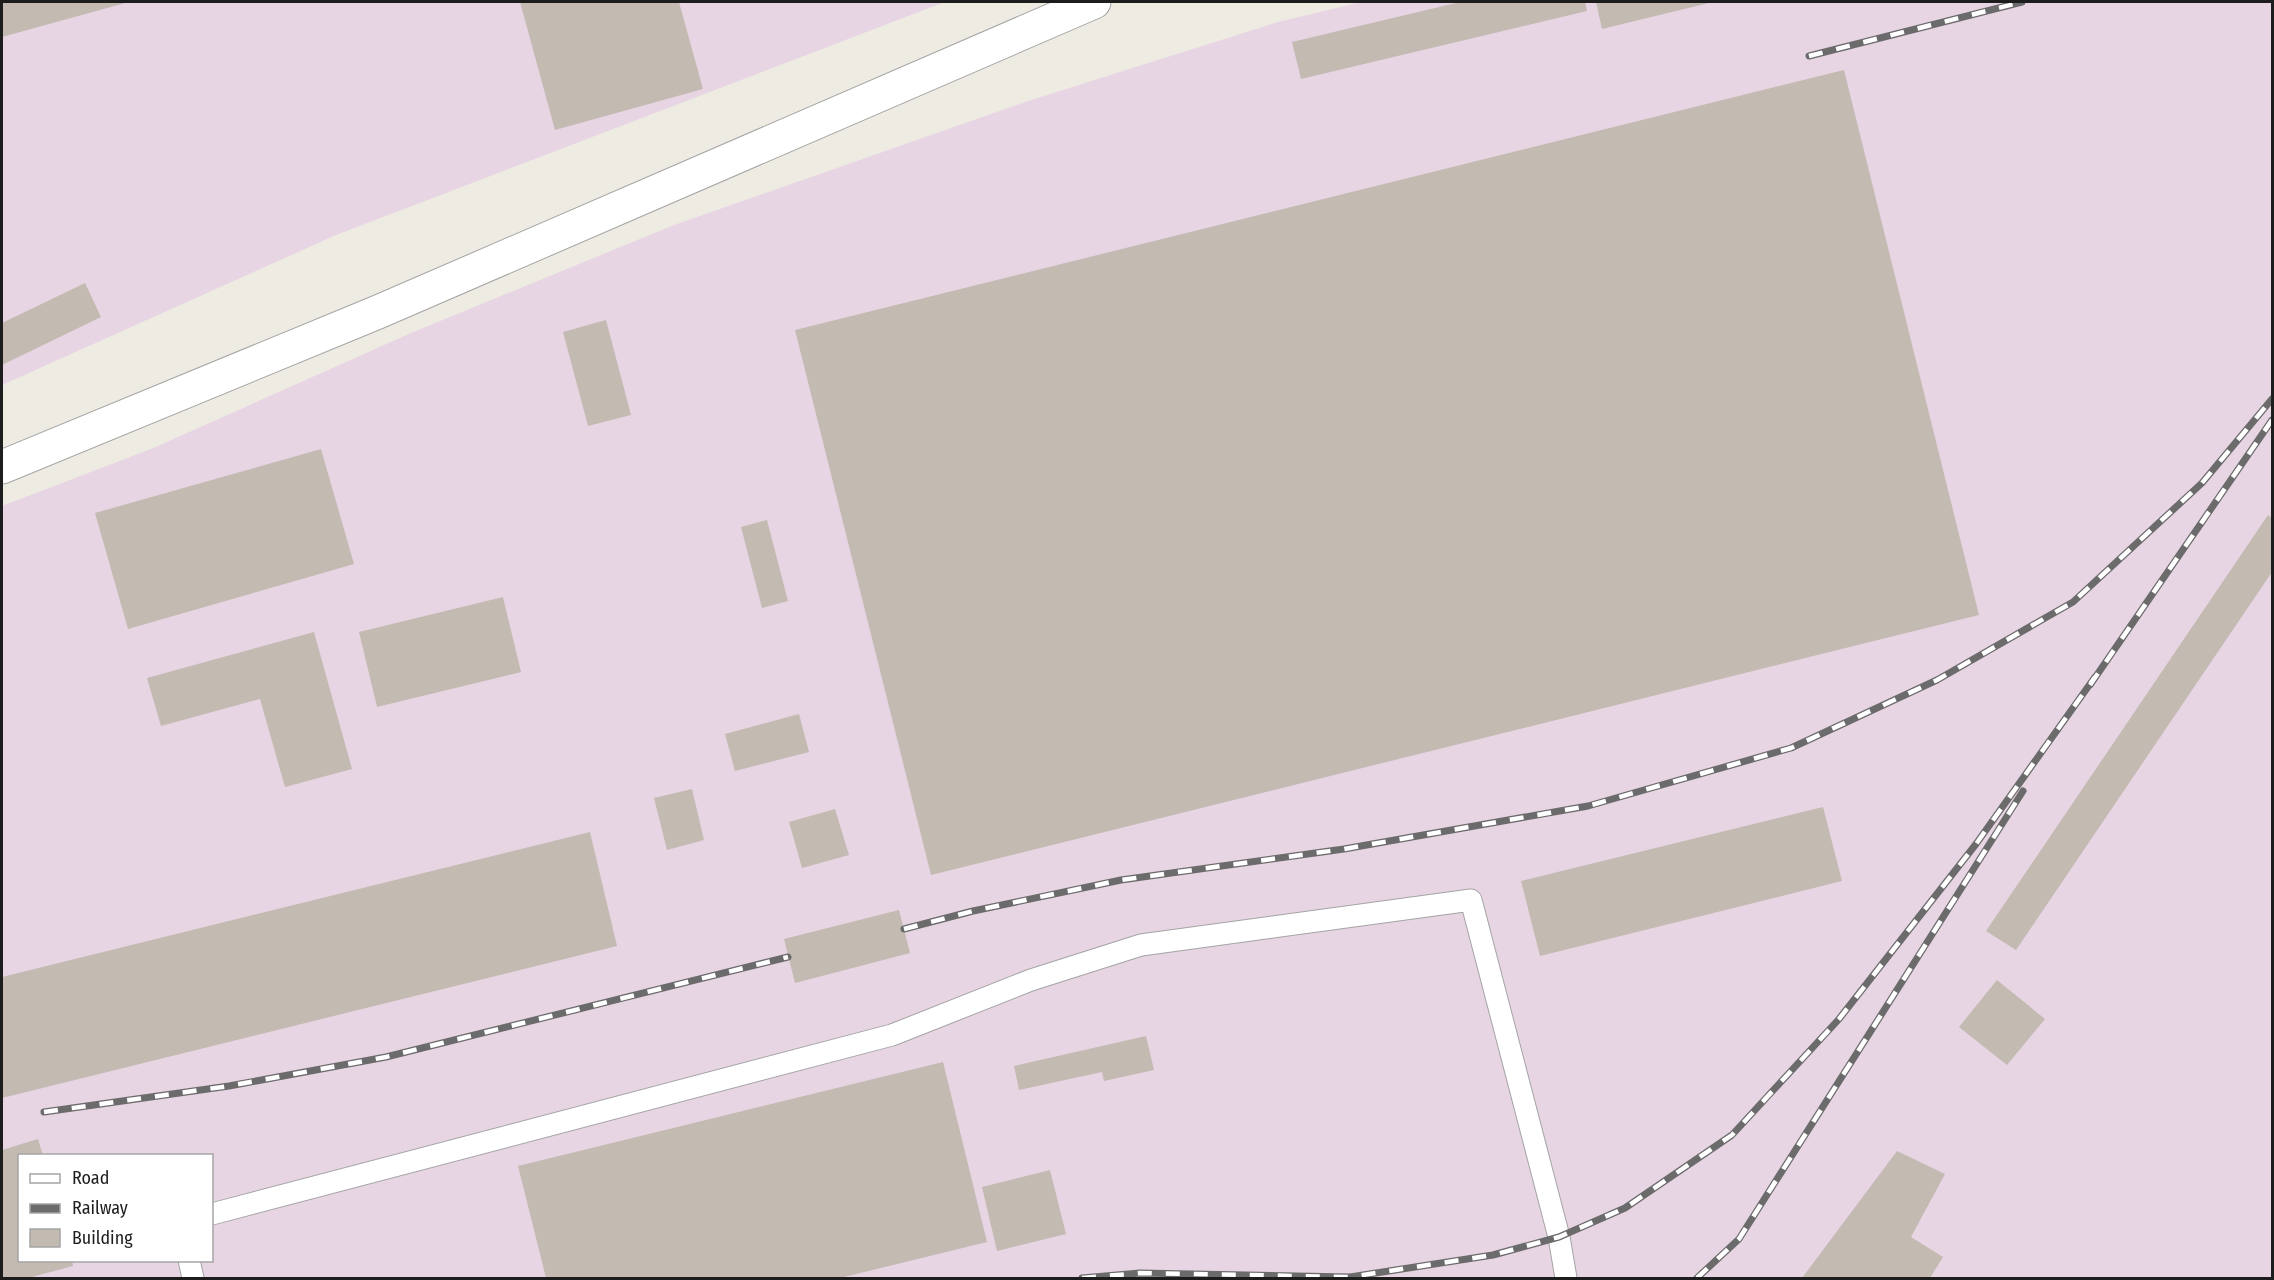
<svg xmlns="http://www.w3.org/2000/svg" width="2274" height="1280" viewBox="0 0 2274 1280" font-family="'Fira Sans Condensed',sans-serif">
	<rect width="100%" height="100%" fill="#eeebe3"/>
	<path fill="#e7d5e3" fill-rule="evenodd" d="M2,2h943l-609,233 -334,150z
		M1361,2h911v1276h-2270v-772l149,-57 260,-116 263,-108 351,-123 253,-80zM20,1156h192v104h-192z"/>
	<path fill="#c3bab2" d="M2,2h127l-127,35z
		M520,2h159l24,87 -148,41z
		M1460,2h125l2,9 -286,68 -9,-37z
		M1596,2h117l-111,27z
		M1844,70l135,545 -1048,260 -136,-545z
		M85,283l16,34 -99,48v-42z
		M606,320l25,95 -43,11 -25,-94z
		M321,449l33,115 -226,65 -33,-116z
		M2268,515l4,3v54l-256,378 -30,-19z
		M767,520l21,81 -26,7 -21,-81z
		M503,597l18,75 -144,35 -18,-75z
		M314,632l38,137 -67,18 -25,-88 -99,27 -14,-48z
		M799,714l10,38 -74,19 -10,-37z
		M692,789l12,51 -37,10 -13,-52z
		M1823,807l19,74 -302,75 -19,-75z
		M835,809l14,46 -47,13 -13,-46z
		M590,832l27,114 -615,152v-121z
		M899,910l11,43 -115,30 -11,-44z
		M1997,980l48,39 -38,46 -48,-38z
		M1146,1036l8,34 -50,11 -2,-9 -83,18 -5,-24z
		M943,1062l44,180 -147,36h-294l-28,-112z
		M38,1139l5,17h-23v104h52l1,6 -45,12h-26v-128z
		M1897,1151l48,23 -34,63 32,20 -13,21h-128z
		M1050,1170l16,64 -69,17 -15,-64z"/>
	<g fill="none" stroke-linecap="round" stroke-linejoin="round">
		<defs>
			<path id="service" d="M212,1214l680,-179 139,-55 110,-35 330,-45 88,337 7,41
				M189,1260l4,18"/>
			<path id="minor" d="M2,467l376,-155 716,-310"/>
		</defs>
		<use href="#service" stroke="#a4a4a4" stroke-width="23"/>
		<use href="#minor" stroke="#a4a4a4" stroke-width="35"/>
		<use href="#service" stroke="#fff" stroke-width="21"/>
		<use href="#minor" stroke="#fff" stroke-width="33"/>
		<defs>
			<path id="rail" d="M1809,56l213,-54
				M2090,685l182,-265
				M904,929l69,-18 148,-31 223,-31 244,-43 203,-58 146,-68 136,-78 129,-119 70,-84
				M44,1112l185,-26 157,-29 402,-100
				M1082,1278l58,-5 210,4 143,-22 66,-18 66,-29 107,-73 107,-116 137,-175 119,-167
				M1697,1278l42,-39 284,-448"/>
		</defs>
		<use href="#rail" stroke="#6b6b6b" stroke-width="7"/>
		<use href="#rail" stroke="#fff" stroke-width="4.5" stroke-dasharray="14" stroke-linecap="butt"/>
	</g>
	<rect width="2274" height="1280" fill="none" stroke="#1d1d1d" stroke-width="6"/>
	<rect x="18" y="1154" width="195" height="108" fill="#ffffff" stroke="#a5a5a5" stroke-width="1.5"/>
	<rect x="30" y="1174" width="30" height="9" fill="#ffffff" stroke="#a5a5a5" stroke-width="1.5"/>
	<text x="72" y="1184" font-size="18" fill="#1d1d1d">Road</text>
	<rect x="30" y="1204" width="30" height="9" fill="#6b6b6b" stroke="#a5a5a5" stroke-width="1.5"/>
	<text x="72" y="1214" font-size="18" fill="#1d1d1d">Railway</text>
	<rect x="30" y="1229" width="30" height="18" fill="#c3bab2" stroke="#a5a5a5" stroke-width="1.5"/>
	<text x="72" y="1244" font-size="18" fill="#1d1d1d">Building</text>
</svg>
